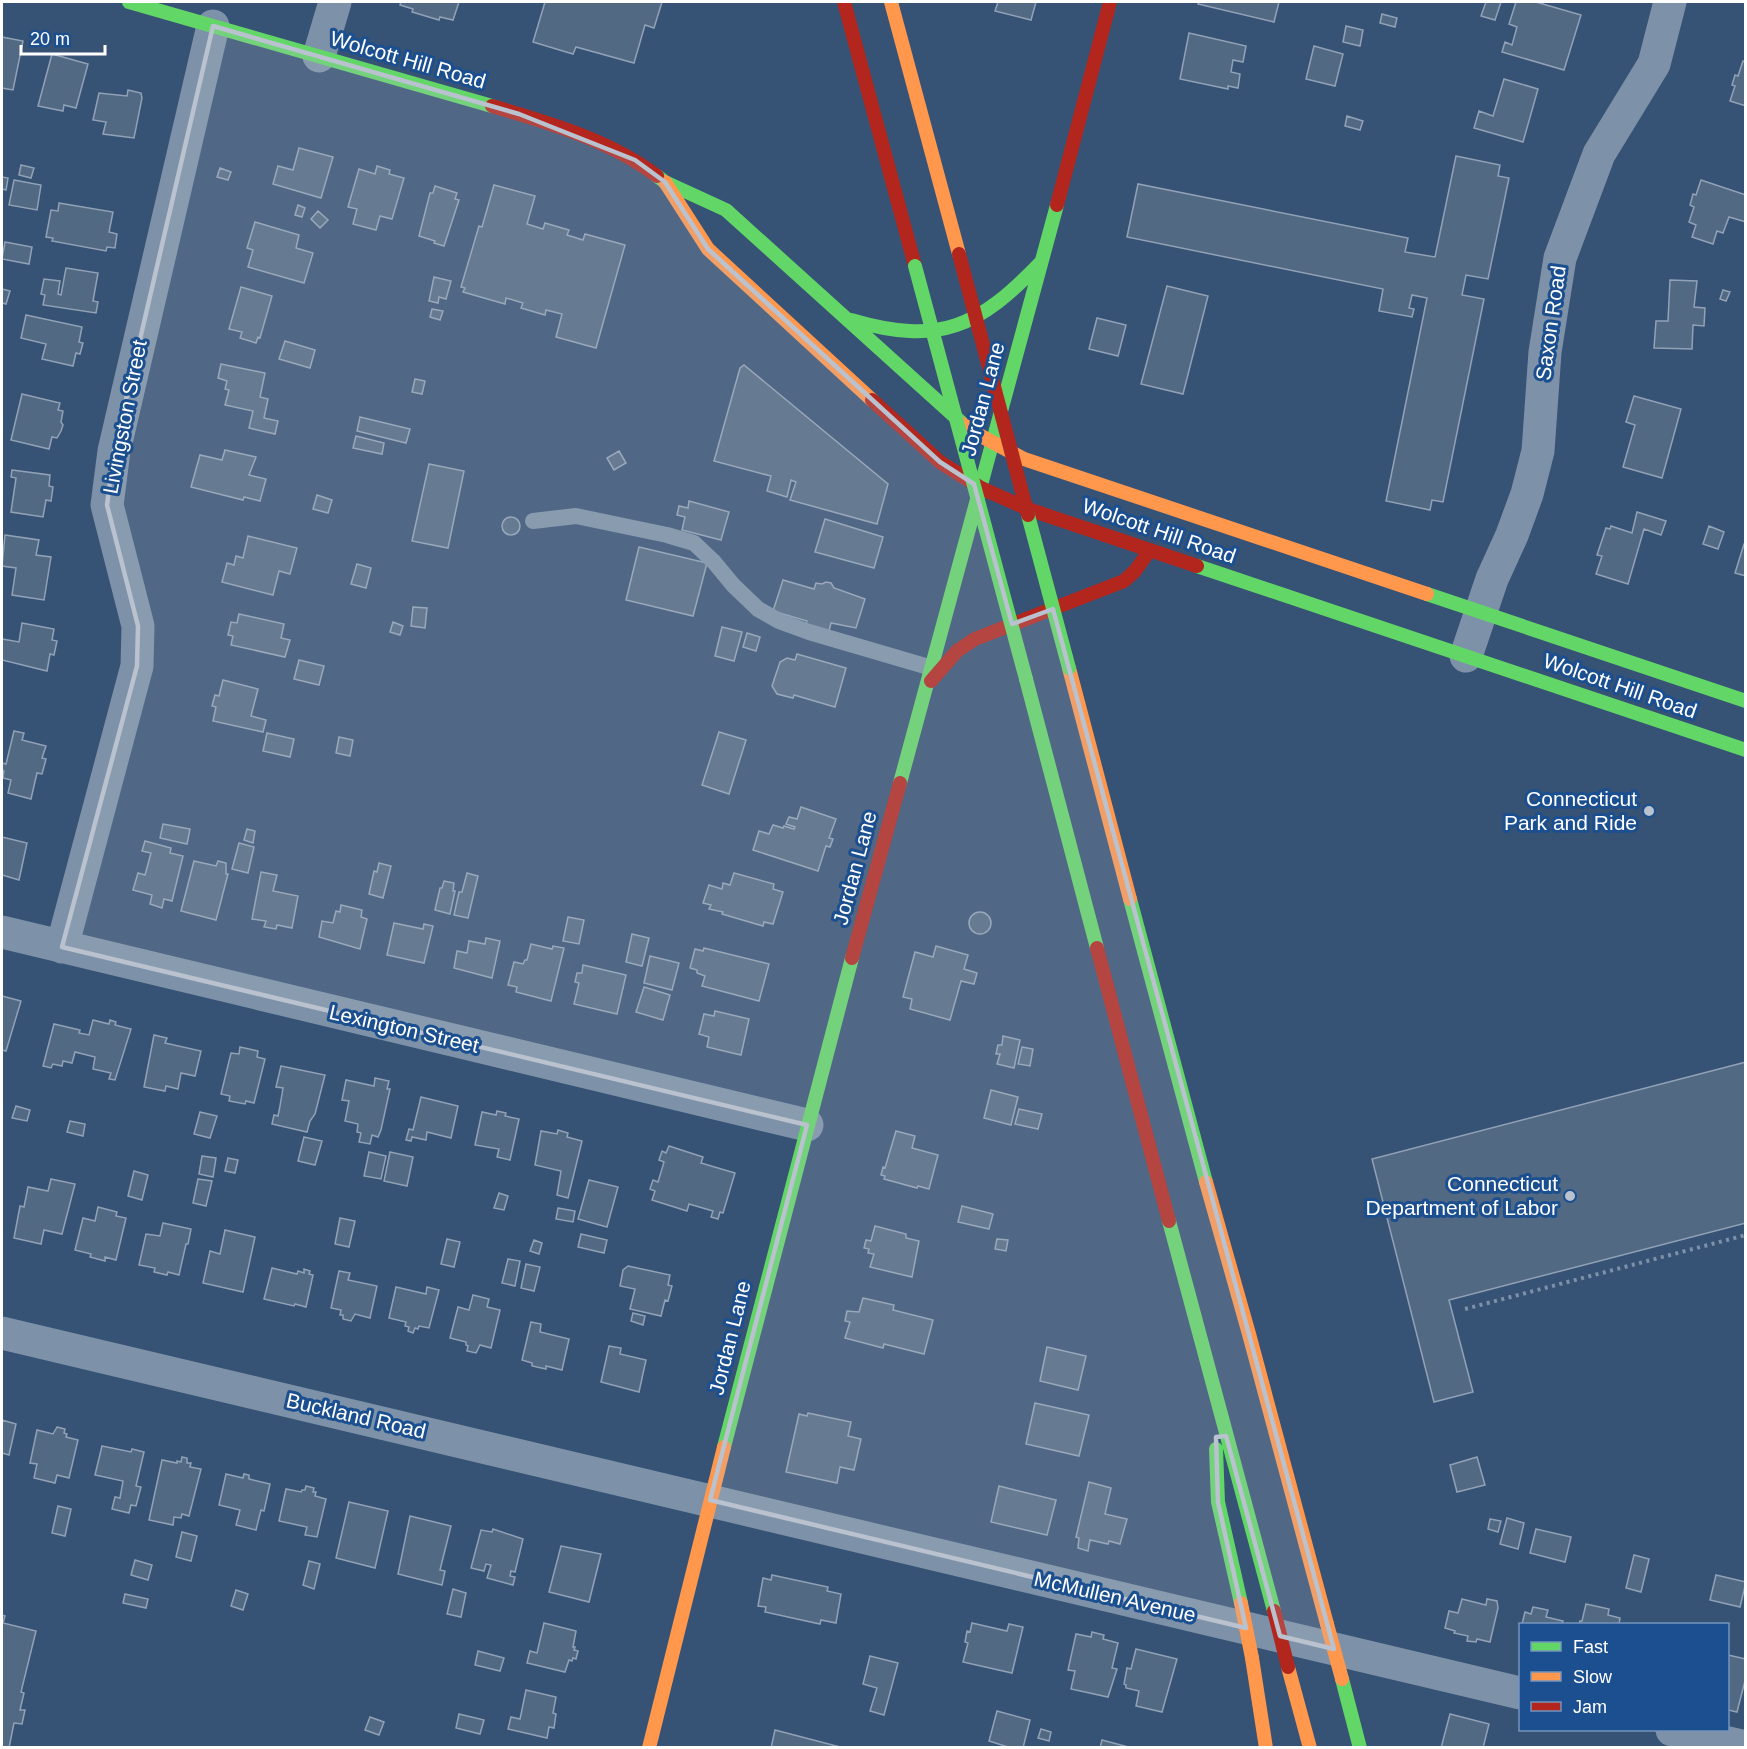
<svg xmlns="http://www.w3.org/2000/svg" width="1747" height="1749" viewBox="0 0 1747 1749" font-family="Arial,sans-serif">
	<rect width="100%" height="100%" fill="#365274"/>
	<path fill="#526984" stroke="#92a2b6" stroke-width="1.5" d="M401,2h58l-6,18 -13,-3 -1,3 -27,-8 1,-3 -13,-4z
		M545,2h117l-8,26 -9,-3 -11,38 -58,-16 -3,7 -40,-12z
		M998,2h38l-5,18 -36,-9z
		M1199,2h80l-5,20 -76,-18z
		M1486,2h15l-6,18 -14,-4z
		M1516,2h20l45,13 -17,55 -62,-18 3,-10 7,3 5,-18 -8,-3z
		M1382,14l15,4 -2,9 -15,-4z
		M1346,26l17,4 -3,16 -17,-4z
		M1189,33l57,13 -3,16 -10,-2 -2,12 9,2 -2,14 -10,-2v3l-48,-10z
		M2,37l21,4 -10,49 -11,-2z
		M1314,46l29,8 -8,32 -29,-7z
		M52,54l36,10 -12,44 -12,-3 -1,6 -25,-5z
		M1743,61l3,1v44l-16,-5 5,-15 -3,-1 3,-10 3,1z
		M1504,79l34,10 -15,53 -49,-14 5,-17 14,5z
		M128,90l13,3 1,5 -8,40 -31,-4 3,-12 -13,-2 6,-27 28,3z
		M1347,116l16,5 -3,9 -15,-4z
		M299,148l34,9 -12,41 -48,-14 5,-18 15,4z
		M1456,156l44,9 -2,11 11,2 -21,101 -22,-4 -4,20 22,4 -41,203 -11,-2 -2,10 -44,-9 41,-203 -15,-3 -3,13 5,1 -2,8 -33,-6 4,-22 -256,-52 11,-53 270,54 -3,14 30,5z
		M21,165l13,3 -3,10 -12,-3z
		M377,166l13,4 -1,4 15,4 -12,41 -12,-3 -4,14 -23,-6 4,-15 -9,-2 11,-38 16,5z
		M220,168l11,4 -3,8 -11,-3z
		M2,177l6,1 -2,12 -4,-1z
		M14,180l27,5 -4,25 -28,-5z
		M1701,180l45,15v27l-17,-5 -6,16 -6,-2 -4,13 -21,-7 4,-12 -7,-3 5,-15 -4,-2 3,-11 3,1z
		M494,185l41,11 -8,28 16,5 2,-6 24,7 -2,5 16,5 2,-6 40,11 -29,103 -40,-11 6,-23 -16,-4 -1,5 -24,-7 2,-5 -17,-5 -1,6 -42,-12 2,-4 -4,-1 18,-61 3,1z
		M435,186l22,7 -2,6 4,1 -15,46 -10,-3 1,-2 -16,-5 11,-43h3z
		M59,203l54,9 -4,20 8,2 -2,14 -8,-1 -1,4 -54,-10 1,-3 -7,-1 5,-27 7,1z
		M298,205l7,3 -3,9 -7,-2z
		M318,211l10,9 -8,8 -9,-9z
		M255,222l44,13 -3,13 17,5 -9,30 -56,-16 5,-17 -6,-2z
		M5,242l27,5 -3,17 -27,-5z
		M66,268l32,5 -5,28 5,1 -2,11 -53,-8 2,-10 -4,-1 3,-15 16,2 -2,13 3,1z
		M434,277l17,4 -5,18 -7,-2 -1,6 -9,-2z
		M1670,280l27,1 -3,26 11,1 -1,18 -11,-1 -1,24 -38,-1 2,-27h12z
		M1167,286l41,10 -25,98 -42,-10z
		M241,287l31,9 -12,42 -2,-1 -2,6 -16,-5 2,-6 -13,-3z
		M2,289l8,2 -4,13 -4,-1z
		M1723,290l7,2 -4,9 -6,-2z
		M432,309l11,2 -3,9 -10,-3z
		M26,315l56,12 -3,15 4,1 -3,11 -4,-1 -3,13 -31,-7 4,-15 -25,-6z
		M1097,318l29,7 -8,31 -29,-7z
		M285,341l30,9 -5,18 -31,-9z
		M221,364l44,9 -5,24 8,2 -4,19 14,3 -3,13 -26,-6 4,-17 -28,-6 4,-15 -4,-1 2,-8 -9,-3z
		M744,365l144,119 -11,40 -87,-24 6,-18 -5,-2 -4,17 -20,-6 4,-15 -57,-15 26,-93z
		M415,379l10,2 -3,13 -10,-2z
		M22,394l38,9 -2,7 5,1 -2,11 2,3 -2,6 -4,7 -5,-1 -3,12 -38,-9z
		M1634,396l47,13 -19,69 -39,-11 12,-42 -9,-3z
		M360,417l50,12 -4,14 -49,-12z
		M356,436l28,7 -2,11 -29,-6z
		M225,450l31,7 -7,18 17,4 -6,22 -16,-4 -1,3 -52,-13 9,-32 22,5z
		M619,451l7,12 -12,7 -7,-12z
		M429,464l35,7 -16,77 -36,-7z
		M12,470l38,5 -1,11 4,1 -2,14 -5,-1 -3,17 -32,-5 5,-34 -5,-1z
		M317,495l15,5 -4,13 -15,-4z
		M689,501l40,11 -8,28 -39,-10 3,-13 -8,-2 2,-9 9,2z
		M1637,512l29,9 -5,14 -17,-6 -16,55 -32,-10 6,-18 -5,-1 9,-27 4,1 1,-3 21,7z
		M502 526a9 9 0 1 1 18 0a9 9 0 1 1-18 0Z
		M825,519l58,18 -9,31 -59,-16z
		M1709,526l15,6 -6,17 -15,-5z
		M5,535l34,5 -3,15 15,2 -7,43 -32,-5 4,-27 -14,-2z
		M248,536l49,12 -7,26 -11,-3 -6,24 -51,-13 5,-19 7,2 2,-9 7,2z
		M1744,544h2v32l-11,-3z
		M639,547l68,16 -14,53 -67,-16z
		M357,564l14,4 -5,20 -15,-4z
		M783,580l31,9 2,-6 6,1 4,-2 5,1 3,5 31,11 -9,29 -25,-5 -2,8 -23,-7 1,-3 -34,-10z
		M413,607l14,1 -2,20 -14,-2z
		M239,614l45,10 -3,14 9,2 -5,17 -54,-12 2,-9 -5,-1 3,-13 6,1z
		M393,622l10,4 -3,9 -10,-3z
		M22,623l32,6 -2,11 5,1 -3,14 -4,-1 -3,17 -45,-11v-21l17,3z
		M722,627l20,5 -8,29 -19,-5z
		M747,633l13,4 -4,14 -13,-4z
		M797,654l49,14 -11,39 -41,-12 -1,3 -16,-4 -5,-8 8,-24 7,-4 8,2z
		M299,660l25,6 -5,19 -25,-6z
		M223,680l35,9 -7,27 15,4 -3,12 -50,-11 3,-14 -4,-1 3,-11 4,1z
		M14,731l10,2 -2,7 24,6 -4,12 4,1 -4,15 -5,-1 -6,26 -23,-6 3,-13 -8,-2 1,-7 -2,-1v-7l4,1z
		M719,732l27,8 -17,54 -27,-9z
		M267,733l27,6 -4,18 -27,-6z
		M339,737l14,3 -3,16 -14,-3z
		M801,807l35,12 -7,19 4,1 -3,8 -4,-1 -8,25 -65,-21 6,-19 10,3 4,-9 10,3 1,-2 10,3 1,-2 -9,-3 3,-7 8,2z
		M163,824l27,5 -3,15 -27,-6z
		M247,829l8,2 -2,12 -9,-3z
		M2,837l25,6 -8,37 -17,-5z
		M145,841l26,7 -1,5 13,3 -11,45 -8,-2 -2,9 -12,-4 2,-9 -19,-5 5,-17 7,2 6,-22 -9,-2z
		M239,843l15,4 -6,26 -16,-4z
		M194,861l22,5 2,-5 8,2v11h2l-12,46 -35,-9z
		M379,863l12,3 -8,32 -14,-4 5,-23 3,1z
		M261,872l16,3 -4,16 25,5 -6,32 -15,-3 -1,4 -12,-2 2,-6 -14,-2z
		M467,873l11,3 -10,42 -14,-3 5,-23h3z
		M734,873l40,11 -1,5 10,3 -10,32 -9,-2 -1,4 -41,-12 1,-2 -14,-3 2,-4 -8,-2 6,-18 13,4 1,-6 7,2z
		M444,881l10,2 -1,8h2l-5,23 -15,-4 5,-22h2z
		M341,905l21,5 -1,7 6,2 -7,30 -41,-12 3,-16 11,2 3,-12 4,1z
		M969 923a11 11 0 1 1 22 0a11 11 0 1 1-22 0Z
		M568,917l16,3 -5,24 -16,-3z
		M394,923l29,6 1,-5 9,2 -9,37 -37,-8z
		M632,934l17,4 -7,28 -16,-4z
		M486,938l14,3 -8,37 -38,-10 3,-17 10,2 2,-12 16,3z
		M531,944l21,5 1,-3 11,2 -13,53 -35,-9 1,-5 -9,-2 6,-23 9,2 2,-4h2z
		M936,946l32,9 -4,14 13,4 -3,11 -13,-3 -11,39 -40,-11 2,-10 -9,-2 12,-45 18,5z
		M704,948l65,16 -10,37 -57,-15 3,-10 -8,-3v-3l-7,-2 5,-19 8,2z
		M650,956l29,7 -7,27 -28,-7z
		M583,965l43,10 -9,39 -43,-10 5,-21 -4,-1 2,-9h5z
		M644,987l26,8 -7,25 -27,-8z
		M2,996l19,5 -15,50 -4,-1z
		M715,1011l34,8 -8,36 -34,-8 2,-10 -10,-3 5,-20 10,2z
		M93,1020l16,4 1,-4 6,2 -1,3 16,4 -16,51 -6,-1 2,-6 -18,-4 2,-12 -20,-5 -3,11 -9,-2 -1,5 -9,-2 -2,4 -8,-2 11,-42 26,6 -1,3 10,2z
		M154,1035l13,3 -2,5 36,8 -6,25 -14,-3 -3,16 -12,-3 -1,5 -21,-4z
		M1003,1036l17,4 -6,28 -17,-4 3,-10h-4l2,-9h4z
		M240,1047l18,4 -1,6 8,2 -11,44 -8,-2 -1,3 -16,-3 1,-5 -9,-2 10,-41 8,1z
		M1022,1047l11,2 -3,17 -12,-2z
		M1746,1062v161l-297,77 24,92 -39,10 -62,-243z
		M281,1066l44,9 -10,39 -5,7 -3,11 -35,-8 2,-9 4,1 2,-10 3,-18 -7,-1z
		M375,1078l14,3 -2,8h3l-9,41 -3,7 -6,-2 -2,9 -11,-2 2,-9 -4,-1 1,-8 -13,-3 4,-20 -7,-1 4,-20 28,6z
		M991,1090l27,7 -7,28 -27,-7z
		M421,1097l37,9 -7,32 -24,-6 -1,8 -14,-3 -1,4 -5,-1 3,-11 4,1z
		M16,1106l14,4 -3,11 -15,-3z
		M1019,1109l23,5 -4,15 -23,-5z
		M497,1111l9,2 -1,3 14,3 -9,41 -13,-3 2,-8 -24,-4 7,-33 14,3z
		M200,1112l17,4 -7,22 -16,-4z
		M70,1121l15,3 -2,12 -16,-4z
		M558,1130l10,3 -1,4 15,4 -14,57 -11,-3 4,-24 -26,-6 6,-34 16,3z
		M896,1131l19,5 -3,12 26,7 -9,34 -11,-3 -1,2 -33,-9 1,-3 -4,-1 2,-8 2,1z
		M304,1137l18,4 -7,24 -17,-4z
		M669,1146l34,11 -2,6 34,10 -12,40 -3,-1 -2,7 -7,-2 2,-6 -24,-7 -2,7 -35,-11 3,-9 -5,-2 3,-9 5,2 6,-20 -5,-2 3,-9 4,2z
		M369,1152l17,4 -5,23 -17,-3z
		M390,1152l23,5 -6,29 -23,-5z
		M202,1156l14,2 -3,19 -14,-3z
		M228,1158l10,2 -3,13 -10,-2z
		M134,1171l14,4 -6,25 -14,-4z
		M51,1179l24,5 -13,50 -18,-4 -3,14 -27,-6 6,-32 4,1 4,-20 20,4z
		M198,1179l14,2 -6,25 -13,-3z
		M589,1180l29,7 -11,40 -29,-8z
		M499,1193l9,3 -4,14 -10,-2z
		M962,1206l31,8 -4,15 -31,-7z
		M98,1207l19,5 -1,4 10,2 -10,42 -11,-3v4l-15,-4 1,-3 -16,-4 8,-32 12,3z
		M558,1208l17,3 -2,11 -17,-3z
		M340,1218l15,3 -6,26 -14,-3z
		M163,1223l28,6 -3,15h-2l-7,31 -11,-3 -1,3 -13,-3 1,-4 -16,-3 7,-31 14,2z
		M875,1226l31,8v4l13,3 -7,36 -42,-10 4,-13 -6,-1 1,-4 -5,-1 2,-8 5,1z
		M225,1230l30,7 -12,55 -40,-9 7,-32 10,3z
		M581,1234l26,6 -3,13 -26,-6z
		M447,1239l13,3 -6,25 -13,-3z
		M997,1239l11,1 -2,11 -11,-2z
		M534,1240l8,3 -3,11 -9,-3z
		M508,1259l12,2 -5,25 -13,-3z
		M526,1264l14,3 -6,24 -13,-3z
		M628,1266l42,9 -2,10 4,1 -4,15 -3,-1 -4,16 -31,-7 5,-20 -15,-3 3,-16z
		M272,1268l25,6 1,-3 6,2v-4l6,2 -1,3 4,1 -7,32 -11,-3 -1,2 -30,-7z
		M339,1271l11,2 -2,7 29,6 -7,32 -15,-4 -4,7 -8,-2v-4h-3l1,-5 -10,-2z
		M396,1287l30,7 1,-7 12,3 -10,38 -10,-2 -1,3 -3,-1 -2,5 -5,-2 1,-4 -4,-1 1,-4 -17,-4z
		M473,1295l16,4 -2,8 13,3 -9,38 -11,-3 -4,8 -9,-2 1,-5 -2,-1v-3l-16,-4 8,-31 11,3z
		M863,1298l31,7 -1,5 40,10 -9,34 -40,-10 -1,4 -38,-10 5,-16 -5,-1 2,-10 12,1z
		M633,1313l12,3 -2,9 -12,-4z
		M531,1322l10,2 -1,8 29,7 -7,31 -16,-4v3l-14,-3v-3l-10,-3z
		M609,1346l12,2 -1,6 26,6 -7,32 -38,-10z
		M1047,1347l39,9 -8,34 -38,-9z
		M1035,1403l54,12 -10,41 -53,-12z
		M808,1413l43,9 -3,14 13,3 -7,31 -14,-3 -3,16 -51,-11 13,-58 8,2z
		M2,1420l14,4 -7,31 -7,-2z
		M57,1427l8,2 -1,4 3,1 -1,3 12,3 -9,38 -12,-3 -2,8 -21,-5 3,-14 -7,-1 7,-33 16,4z
		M102,1446l29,6 1,-3 12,3 -8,34 5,1 -5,19 -5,-1 -2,8 -17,-4 3,-12 5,1 3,-17 -28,-6z
		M182,1457l5,1v5h4l-1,4 11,2 -12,47 -7,-2 -1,4 -7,-1 -1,8 -24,-5 13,-60 15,3v-2l4,1z
		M1477,1457l8,28 -28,7 -7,-27z
		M226,1474l17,4 1,-4 5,1v4l21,5 -6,27 -3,-1 -5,20 -20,-5 4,-15 -21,-5z
		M1089,1482l22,6 -6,26 22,5 -7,25 -11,-3 -1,3 -18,-4 -2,11 -10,-3 1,-10 -3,-1z
		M306,1486l8,2 -1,4h3l-1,4 11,3 -9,38 -12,-2 2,-8 -28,-6 7,-32 15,3 1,-2h3z
		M999,1486l57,14 -9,35 -56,-13z
		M349,1502l39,9 -13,57 -39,-10z
		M58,1506l13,3 -6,27 -13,-3z
		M410,1516l41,10 -11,44 5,1 -3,14 -44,-11z
		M1507,1518l17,5 -6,26 -18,-5z
		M1490,1519l11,2 -3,11 -10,-3z
		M493,1529l30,10 -8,33 -4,-1 -1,5 5,1 -2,8 -26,-7 4,-13 -5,-1 -2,7 -13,-3 10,-38 11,2z
		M1536,1529l35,8 -6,25 -35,-9z
		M182,1532l15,4 -6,25 -15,-4z
		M561,1546l40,8 -12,48 -40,-10z
		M1634,1555l15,4 -8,33 -15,-4z
		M135,1560l17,5 -4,15 -17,-5z
		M309,1561l11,3 -6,25 -11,-4z
		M772,1575l56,12 -1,4 14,3 -5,29 -15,-3 -1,4 -55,-12 1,-5 -8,-1 5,-28 8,2z
		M1716,1575l30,7 -6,25 -30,-7z
		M453,1589l13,4 -5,24 -14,-3z
		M236,1590l12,4 -5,16 -12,-4z
		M125,1594l23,5 -2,9 -23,-5z
		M1462,1599l24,6 1,-6 10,2 1,7 -8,34 -13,-3 -1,3 -9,-1 1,-5 -14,-3 1,-2 -10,-3 4,-17 9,2z
		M1586,1604l23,5 -1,6 12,3 -1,6h-40l1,-3h2z
		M1533,1607l15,3 -2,7 17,4 -1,3h-40l3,-12 6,2z
		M2,1615l3,1 -2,7 33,8 -15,61 3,1 -4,17h5l-3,14 -8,-1 -5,25h-7z
		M544,1623l32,8 -3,16h2l-1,3 4,1 -2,8 -3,-1 -1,3 -3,-1 -4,12 -38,-9 3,-12 7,2z
		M972,1623l35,8 2,-7 14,3 -11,46 -49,-11 5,-19 -3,-1 2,-11 3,1z
		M1092,1632l12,3 -1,4 15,4 -6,25 5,1 -9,28 -37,-8 4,-18 -7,-1 8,-36 15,3z
		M1136,1649l41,10 -15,53 -26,-6 3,-15 -13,-3v-3l-2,-1 3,-16 4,1z
		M478,1651l26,7 -4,13 -25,-6z
		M1728,1655l18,4v18l-9,35 -9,-2z
		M870,1656l28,7 -14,52 -14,-4 7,-23 -14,-4z
		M526,1690l30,7 -3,16 3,1 -2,14 -5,-1 -2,11 -39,-9 3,-12 9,2z
		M997,1711l33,9 -7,28h-12l-22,-7z
		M459,1714l25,6 -4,14 -24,-6z
		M1450,1714l39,10 -6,24h-42z
		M370,1717l14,5 -5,13 -14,-5z
		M1041,1729l10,3 -2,9 -11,-3z
		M775,1730l69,18h-73z
		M1102,1740l30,8h-32z"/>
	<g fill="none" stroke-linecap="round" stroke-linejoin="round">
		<path stroke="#7d92a8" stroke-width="4" stroke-dasharray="3 4.5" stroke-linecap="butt" d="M1465,1309l281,-74"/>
		<path stroke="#7d92a8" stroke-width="16" d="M533,521l43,-5 91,19 27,8 20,19 19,23 25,24 21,12 30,11 123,36"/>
		<path stroke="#7d92a8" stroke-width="33" d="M319,56l16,-54
			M1466,656l26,-77 20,-44 15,-41 11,-43 7,-99 15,-94 39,-104 55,-90 16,-62
			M2,932l805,193
			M62,947l75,-281 1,-40 -31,-121 7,-54 99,-425
			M2,1333l1518,360
			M1672,1730l74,17"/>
		<path stroke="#63d668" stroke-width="14" d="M129,2l363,104
			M657,176l8,6 61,28 237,214
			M851,320c89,26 128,7 190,-58
			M1197,566l549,184
			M1427,594l319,107
			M1026,679l71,269
			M900,783l157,-578
			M1130,899l76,283
			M1169,1221l105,390
			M724,1447l128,-489
			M1216,1449l2,53 23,101
			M1342,1679l18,69"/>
		<path stroke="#ff974d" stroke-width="14" d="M891,2l68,252
			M665,182l43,67 164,151
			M963,424l18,12 43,23 403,135
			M1069,668l61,231
			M1206,1182l43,152 78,290
			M1252,1658l14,90
			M1288,1667l22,81
			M649,1748l75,-301"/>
		<path stroke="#b3261e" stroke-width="14" d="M844,2l71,264
			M492,106c57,17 118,34 165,70
			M1057,205l53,-203
			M872,400l68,62 41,26 47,21 169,57
			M931,681l26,-30 18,-12 149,-58 11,-10 15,-21
			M1097,948l72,273
			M852,958l48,-175"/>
		<path stroke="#63d668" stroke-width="14" d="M915,266l111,413
			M1028,515l41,153"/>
		<path stroke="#ff974d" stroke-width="14" d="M1241,1603l11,55
			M1327,1624l15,55"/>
		<path stroke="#b3261e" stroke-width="14" d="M959,254l69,261
			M1274,1611l14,56"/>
	</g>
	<path fill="#b9c2ce" fill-opacity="0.2" stroke="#b9c2ce" stroke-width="4.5" stroke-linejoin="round" d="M213,26l306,88 116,46 30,22 43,67 232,213 34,22 38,140 41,-15 281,1040 -54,-13 -54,-200 -10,1 2,65 28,126 -536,-128 97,-375 -745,-178 75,-281 1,-40 -31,-121 7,-54z"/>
	<g fill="#b9c2ce" stroke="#1b4f8f" stroke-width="2">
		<circle cx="1649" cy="811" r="6"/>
		<circle cx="1570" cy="1196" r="6"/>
	</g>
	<g text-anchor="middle" stroke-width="6" stroke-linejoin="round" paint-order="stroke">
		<g font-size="21" fill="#fff" stroke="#1b4f8f">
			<text transform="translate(408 60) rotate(16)" y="7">Wolcott Hill Road</text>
			<text transform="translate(1551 323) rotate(-82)" y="7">Saxon Road</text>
			<text transform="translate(983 399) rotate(-75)" y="7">Jordan Lane</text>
			<text transform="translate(125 417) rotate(-79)" y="7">Livingston Street</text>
			<text transform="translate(1159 531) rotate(19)" y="7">Wolcott Hill Road</text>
			<text transform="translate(1620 686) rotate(19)" y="7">Wolcott Hill Road</text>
			<text transform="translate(855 868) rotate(-75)" y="7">Jordan Lane</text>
			<text transform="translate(404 1029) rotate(13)" y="7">Lexington Street</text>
			<text transform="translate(730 1338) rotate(-76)" y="7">Jordan Lane</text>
			<text transform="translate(356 1416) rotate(13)" y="7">Buckland Road</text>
			<text transform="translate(1115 1597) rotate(13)" y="7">McMullen Avenue</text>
		</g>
		<g font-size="21" fill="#fff" stroke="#1b4f8f" text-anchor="end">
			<text x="1637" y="806">Connecticut<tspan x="1637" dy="24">Park and Ride</tspan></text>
			<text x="1558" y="1191">Connecticut<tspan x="1558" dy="24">Department of Labor</tspan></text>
		</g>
	</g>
	<rect width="1747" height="1749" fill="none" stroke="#ffffff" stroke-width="6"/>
	<rect x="1519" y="1623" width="210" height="108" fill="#1b4f8f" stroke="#7695bc" stroke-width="1.5"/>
	<rect x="1531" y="1642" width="30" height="9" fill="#63d668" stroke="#7695bc" stroke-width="1.5"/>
	<text x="1573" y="1653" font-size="18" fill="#ffffff">Fast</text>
	<rect x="1531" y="1672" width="30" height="9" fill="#ff974d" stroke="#7695bc" stroke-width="1.5"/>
	<text x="1573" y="1683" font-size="18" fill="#ffffff">Slow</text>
	<rect x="1531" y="1702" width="30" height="9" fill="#b3261e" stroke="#7695bc" stroke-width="1.5"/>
	<text x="1573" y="1713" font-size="18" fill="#ffffff">Jam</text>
	<path d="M21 45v9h84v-9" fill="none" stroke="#ffffff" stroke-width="3"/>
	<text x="30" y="45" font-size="18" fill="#ffffff" stroke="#1b4f8f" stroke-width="4.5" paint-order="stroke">20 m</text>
</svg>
